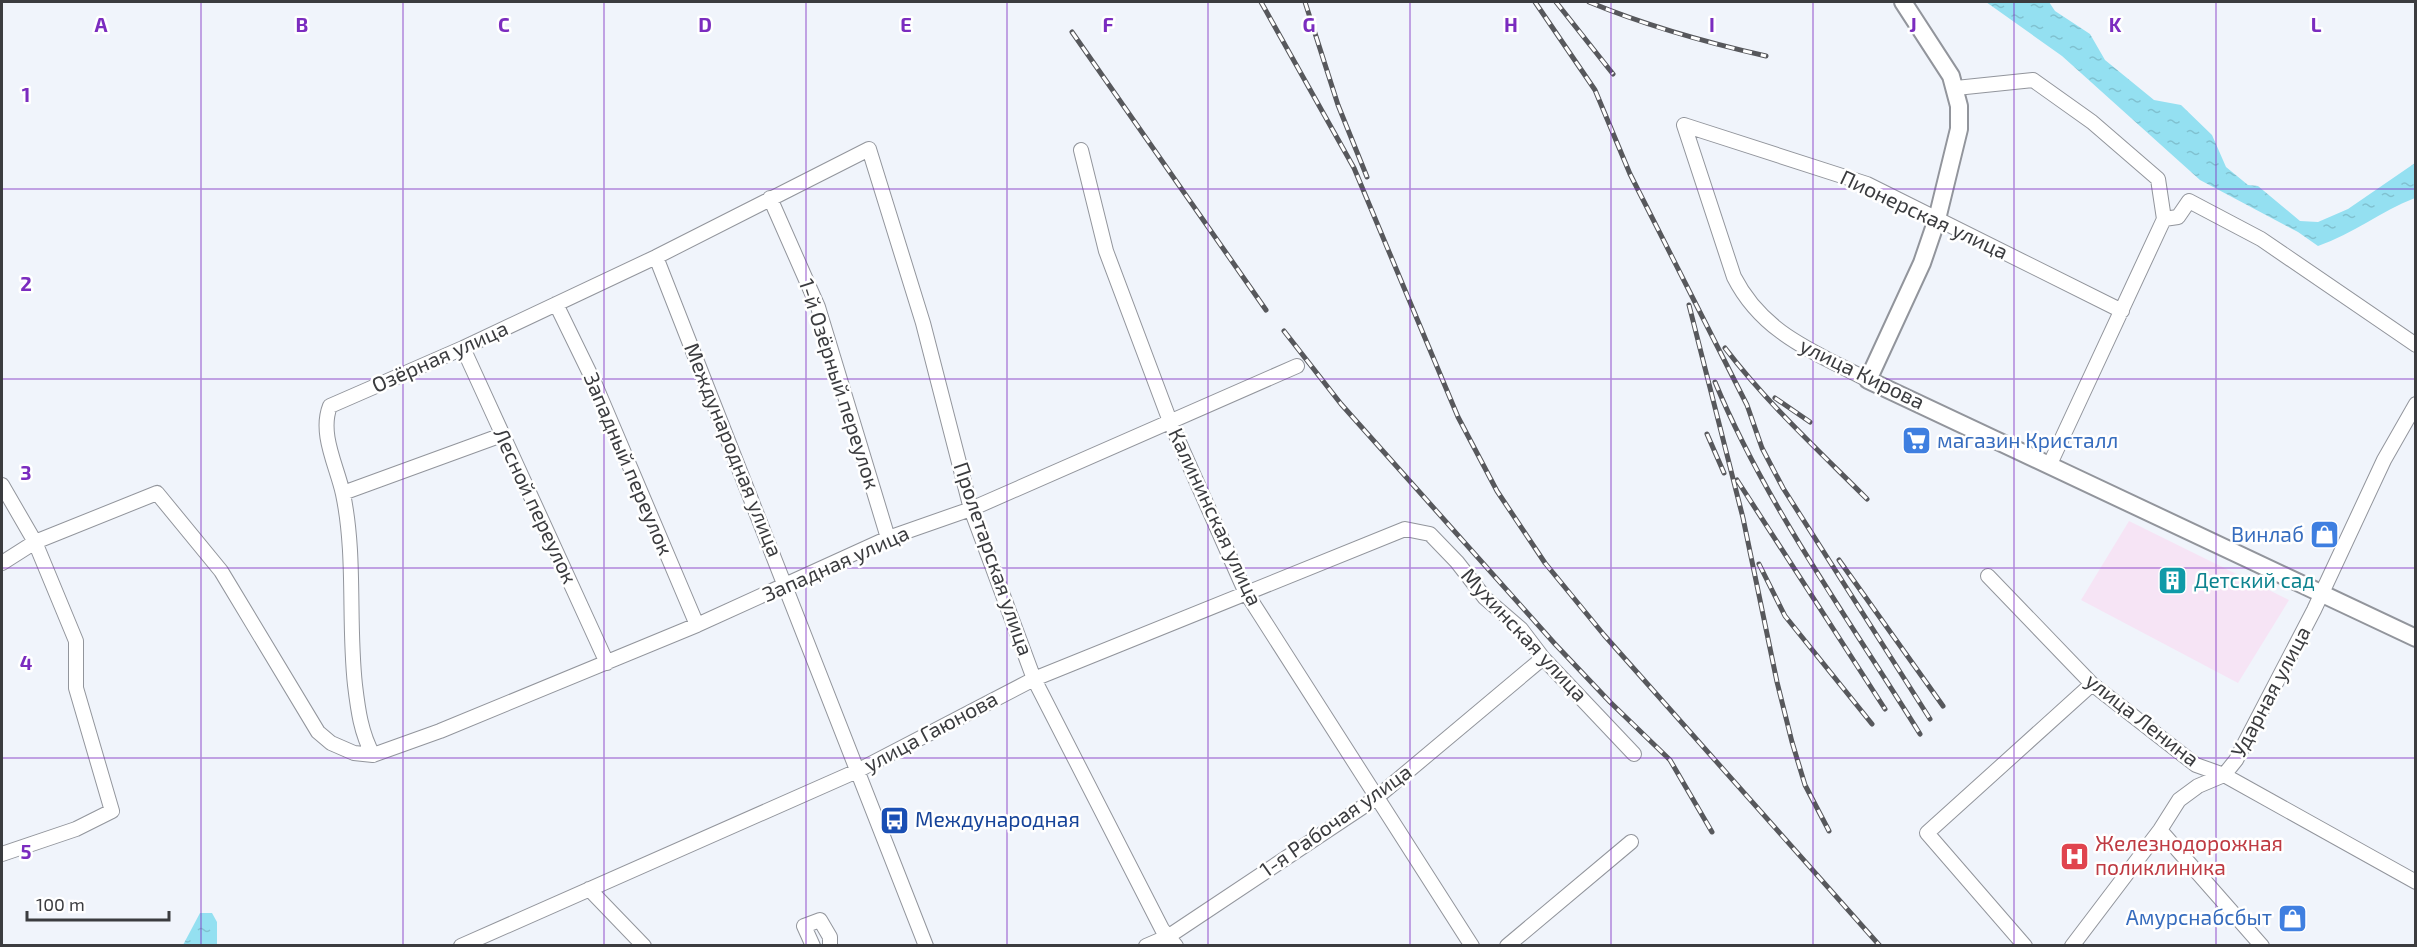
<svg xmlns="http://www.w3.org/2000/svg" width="2417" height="947" viewBox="0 0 2417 947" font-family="'Exo 2',sans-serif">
	<defs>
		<pattern id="water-ripples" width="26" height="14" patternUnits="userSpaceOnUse" patternTransform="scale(1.5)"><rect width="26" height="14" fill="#94e0f1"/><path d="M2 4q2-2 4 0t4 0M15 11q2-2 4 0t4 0" fill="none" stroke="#80c1d0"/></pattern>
	</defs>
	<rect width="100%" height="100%" fill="#f0f4fb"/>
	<path fill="#f6e4f5" d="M2129,521l160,79 -51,83 -157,-83z"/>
	<path fill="url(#water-ripples)" d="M1986,2h63l6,9 35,23 15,26 49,40 27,5 31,30 14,32 22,18 10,1 42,35 18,1 30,-13 67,-46v35c-34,13 -62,36 -97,48l-20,-14 -98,-52 -138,-124z
		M200,913h12l5,9v23h-34z"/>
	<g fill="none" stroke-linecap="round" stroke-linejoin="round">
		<defs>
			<path id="minor" d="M1956,88l77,-8 59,42 66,57 6,40 14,-2 11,-16 72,38 155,106
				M1684,125l183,59 255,127
				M1684,125l50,152c29,57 81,75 134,103
				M1081,150l25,101 65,173 74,167 227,355
				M770,198l48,109 70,231
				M656,257l270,689
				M556,304l38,78 103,243
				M463,348l144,315
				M2050,464l114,-245
				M2,485l33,57 41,99v47l36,123 -36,18 -74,25
				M343,493l159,-58
				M2,563l33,-21 122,-49 64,78 97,161 13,11 23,10 19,2 67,-24 257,-106 191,-87 83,-29 326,-143
				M1988,576l104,108 104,81 28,10 192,107
				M373,755c-12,-22 -15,-45 -18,-70 -7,-63 1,-129 -12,-191 -6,-28 -24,-60 -13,-88l133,-58 193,-91 213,-108 54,174 48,186 63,170 128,250 14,17
				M2160,830l102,116
				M589,889l55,57
				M461,946l396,-175 177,-92 371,-150 25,5 27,28 28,36 36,31 22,29 91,96
				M813,946l-9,-20 16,-6 10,17v9
				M1146,946l23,-10 207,-138 167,-140
				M1507,946l124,-104
				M2025,946l-98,-113 165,-149
				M2072,946l88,-116 19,-30 19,-14 26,-11 12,-15 78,-150 70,-150 32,-56"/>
			<path id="major" d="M1903,2l48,74 8,30v23l-22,90 -15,44 -54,117 548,258"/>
		</defs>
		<use href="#minor" stroke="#92959c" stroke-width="16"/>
		<use href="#major" stroke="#92959c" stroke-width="20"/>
		<use href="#minor" stroke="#fff" stroke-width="14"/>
		<use href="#major" stroke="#fff" stroke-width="16"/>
		<defs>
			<path id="rail" d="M1261,2l93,166 104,249 39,74 48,72 59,72 276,311
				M1305,2l33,103 29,72
				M1535,2l60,88 35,84 117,231 15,43 21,40 147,231
				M1556,2l57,72
				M1589,2c58,24 115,40 177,54
				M1072,32l194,278
				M1689,305l54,213 34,164 15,60 13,43 24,46
				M1284,331l57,73 214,240 55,58 60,58 42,72
				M1725,348c42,55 93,102 142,151
				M1715,382c51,123 135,239 205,352
				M1775,398l35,24
				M1707,434l17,39
				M1737,480l148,229
				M1839,560l104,146
				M1759,564l26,52 87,108"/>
		</defs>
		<use href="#rail" stroke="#57585c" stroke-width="5"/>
		<use href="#rail" stroke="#fff" stroke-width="3" stroke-dasharray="9" stroke-linecap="butt"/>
	</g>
	<path fill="none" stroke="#7b2cbf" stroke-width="1.5" stroke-opacity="0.55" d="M201,2v944M403,2v944M604,2v944M806,2v944M1007,2v944M1208,2v944M1410,2v944M1611,2v944M1813,2v944M2014,2v944M2216,2v944M2,189h2414M2,379h2414M2,568h2414M2,758h2414"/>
	<defs>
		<symbol id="supermarket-square" viewBox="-11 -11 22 22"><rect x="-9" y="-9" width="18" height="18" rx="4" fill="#3f7fe0" stroke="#fff"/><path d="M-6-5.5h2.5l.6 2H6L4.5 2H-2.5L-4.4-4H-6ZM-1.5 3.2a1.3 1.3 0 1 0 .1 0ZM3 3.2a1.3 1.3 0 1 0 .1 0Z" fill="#fff"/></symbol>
		<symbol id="shop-square" viewBox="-11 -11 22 22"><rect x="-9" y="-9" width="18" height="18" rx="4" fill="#3f7fe0" stroke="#fff"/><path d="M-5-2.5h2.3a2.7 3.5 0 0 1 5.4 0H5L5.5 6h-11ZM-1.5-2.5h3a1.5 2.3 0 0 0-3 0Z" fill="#fff"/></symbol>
		<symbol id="building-square" viewBox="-11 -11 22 22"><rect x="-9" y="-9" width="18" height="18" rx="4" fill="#0f9aa8" stroke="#fff"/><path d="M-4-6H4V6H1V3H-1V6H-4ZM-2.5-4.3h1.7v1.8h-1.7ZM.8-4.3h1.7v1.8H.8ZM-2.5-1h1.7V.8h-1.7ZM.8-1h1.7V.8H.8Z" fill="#fff"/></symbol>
		<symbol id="bus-square" viewBox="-11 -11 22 22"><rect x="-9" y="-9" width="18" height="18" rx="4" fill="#1a4fb4" stroke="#fff"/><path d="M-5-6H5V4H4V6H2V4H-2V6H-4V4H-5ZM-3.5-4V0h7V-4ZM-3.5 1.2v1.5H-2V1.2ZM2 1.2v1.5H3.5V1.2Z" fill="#fff"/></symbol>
		<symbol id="hospital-square" viewBox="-11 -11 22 22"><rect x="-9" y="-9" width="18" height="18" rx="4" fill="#e0444e" stroke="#fff"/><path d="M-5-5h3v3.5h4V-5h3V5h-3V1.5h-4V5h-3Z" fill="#fff"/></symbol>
	</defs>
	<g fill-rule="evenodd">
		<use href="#supermarket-square" x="1900" y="424" width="33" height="33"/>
		<use href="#shop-square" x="2308" y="518" width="33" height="33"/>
		<use href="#building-square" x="2156" y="564" width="33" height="33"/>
		<use href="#bus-square" x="878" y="804" width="33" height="33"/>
		<use href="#hospital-square" x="2058" y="840" width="33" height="33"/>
		<use href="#shop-square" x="2276" y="902" width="33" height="33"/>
	</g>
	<g text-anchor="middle" stroke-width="5" stroke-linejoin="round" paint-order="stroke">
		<g font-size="21" fill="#3b3c3f" stroke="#fff">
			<text transform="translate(1924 215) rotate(25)" y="7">Пионерская улица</text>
			<text transform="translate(440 357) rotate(-24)" y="7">Озёрная улица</text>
			<text transform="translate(1862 374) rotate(26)" y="7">улица Кирова</text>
			<text transform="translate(839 384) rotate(72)" y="7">1-й Озёрный переулок</text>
			<text transform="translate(733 450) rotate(68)" y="7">Международная улица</text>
			<text transform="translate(628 464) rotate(67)" y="7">Западный переулок</text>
			<text transform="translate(535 506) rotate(65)" y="7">Лесной переулок</text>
			<text transform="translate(1215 517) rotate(65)" y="7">Калининская улица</text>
			<text transform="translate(993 559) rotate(71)" y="7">Пролетарская улица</text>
			<text transform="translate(836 564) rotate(-24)" y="7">Западная улица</text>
			<text transform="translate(1524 635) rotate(47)" y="7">Мухинская улица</text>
			<text transform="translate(2271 692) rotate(-62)" y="7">Ударная улица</text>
			<text transform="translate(2142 720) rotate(38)" y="7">улица Ленина</text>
			<text transform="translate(931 732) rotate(-28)" y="7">улица Гаюнова</text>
			<text transform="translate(1336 821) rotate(-35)" y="7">1-я Рабочая улица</text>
		</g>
		<g font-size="21" fill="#366cbe" stroke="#fff" text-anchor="end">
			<text x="1937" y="448" text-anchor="start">магазин Кристалл</text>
			<text x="2304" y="542">Винлаб</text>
			<text x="2272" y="925">Амурснабсбыт</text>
		</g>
		<g font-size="21" fill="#0d838f" stroke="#fff" text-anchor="start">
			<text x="2194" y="588">Детский сад</text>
		</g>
		<g font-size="21" fill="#164399" stroke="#fff" text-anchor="start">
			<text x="915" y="827">Международная</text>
		</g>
		<g font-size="21" fill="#be3a42" stroke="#fff" text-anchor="start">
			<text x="2095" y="851">Железнодорожная<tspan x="2095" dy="24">поликлиника</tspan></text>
		</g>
	</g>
	<g font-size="20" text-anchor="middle" font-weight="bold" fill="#7b2cbf" stroke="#fff" stroke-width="5" stroke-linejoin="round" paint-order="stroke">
		<text x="101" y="32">A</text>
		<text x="302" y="32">B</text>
		<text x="504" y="32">C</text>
		<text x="705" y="32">D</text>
		<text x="906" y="32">E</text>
		<text x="1108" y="32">F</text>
		<text x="1309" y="32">G</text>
		<text x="1511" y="32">H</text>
		<text x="1712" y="32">I</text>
		<text x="1913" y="32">J</text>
		<text x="2115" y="32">K</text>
		<text x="2316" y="32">L</text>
		<text x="26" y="102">1</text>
		<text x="26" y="291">2</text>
		<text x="26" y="480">3</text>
		<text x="26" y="670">4</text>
		<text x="26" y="859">5</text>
	</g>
	<rect width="2417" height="947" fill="none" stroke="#3b3c3f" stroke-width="6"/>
	<path d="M27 911v9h142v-9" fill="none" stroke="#3b3c3f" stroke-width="3"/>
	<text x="36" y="911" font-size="18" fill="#3b3c3f" stroke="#ffffff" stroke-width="4.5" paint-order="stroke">100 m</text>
</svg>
